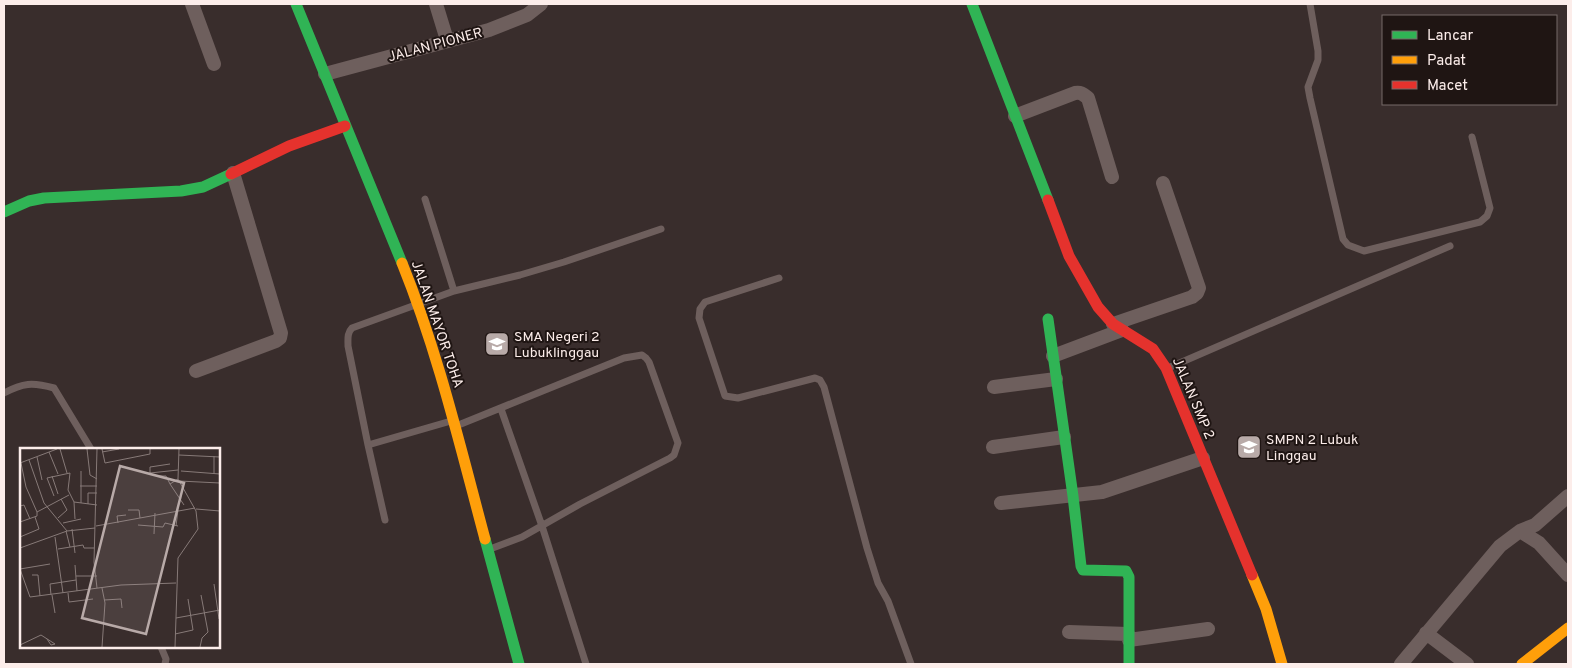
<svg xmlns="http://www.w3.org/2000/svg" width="1572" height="668" viewBox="0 0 1572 668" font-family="Overpass,sans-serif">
	<rect width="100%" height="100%" fill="#392d2c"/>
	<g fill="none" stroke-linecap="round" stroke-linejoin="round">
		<path stroke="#6e5f5d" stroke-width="7" d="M1310,4l8,47v9l-10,27 2,11 33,141 5,6 16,6 116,-29 7,-6 3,-8 -18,-71
			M425,199l29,92
			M779,278l-74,24 -5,7 -1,9 26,78 13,2 77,-20 5,2 4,7 43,161 11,35 10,18 23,63
			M1168,368l282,-122
			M4,393c19,-10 28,-11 50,-5l37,61
			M501,409l41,117 44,138
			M456,426l168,-68 18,-3 4,3 3,4 29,81 -4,12 -4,3 -90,46 -58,33 -32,12
			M368,445l83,-24
			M385,520l-17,-75 -20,-99c0,-7 -1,-13 4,-18l102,-37 66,-16 44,-13 97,-33
			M161,647l5,12 -1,5"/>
		<path stroke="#6e5f5d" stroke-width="14" d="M192,4l22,60
			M436,4l11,36
			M325,74l164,-44 38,-15 14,-11
			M1015,116l60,-23c6,-1 8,1 13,5l24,79
			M1113,324l79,-27 5,-4 2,-5 -36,-105
			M1053,356l69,-26
			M196,371l80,-30 4,-3 1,-5 -48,-160
			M994,387l62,-8
			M993,447l71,-10
			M1568,496l-33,29 -15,6 19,12 29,32
			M1001,503l101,-11 101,-34
			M1069,632l59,2
			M1426,633l41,31
			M1129,640l79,-11
			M1401,664l99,-118 20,-15"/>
		<path stroke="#30b455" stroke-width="11" d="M296,4l106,259
			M972,4l76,196
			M4,212l25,-11 15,-3 137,-7 22,-4 28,-13
			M1048,319l25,177 8,70 2,4 43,1 3,6v87
			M485,539l34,125"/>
		<path stroke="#ff9f0a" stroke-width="11" d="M402,263c36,89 58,183 83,276
			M1252,575l14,34 16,55
			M1522,664l46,-36"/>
		<path stroke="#e5322d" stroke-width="11" d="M231,174l58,-28 56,-20
			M1048,200l21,56 29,51 15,17 40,25 13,19 86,207"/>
	</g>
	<defs>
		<symbol id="school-square" viewBox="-11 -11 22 22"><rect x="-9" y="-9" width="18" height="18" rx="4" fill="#b8aaa8" stroke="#1f1513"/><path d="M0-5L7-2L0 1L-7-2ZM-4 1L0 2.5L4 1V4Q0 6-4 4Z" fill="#fff"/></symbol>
	</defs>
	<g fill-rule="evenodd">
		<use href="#school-square" x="483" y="330" width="28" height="28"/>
		<use href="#school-square" x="1235" y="433" width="28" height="28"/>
	</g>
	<g text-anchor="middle" stroke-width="4" stroke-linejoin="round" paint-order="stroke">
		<g font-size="14" fill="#fcedea" stroke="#1f1513">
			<text transform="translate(435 44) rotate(-15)" y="5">JALAN PIONER</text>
			<text transform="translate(438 324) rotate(71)" y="5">JALAN MAYOR TOHA</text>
			<text transform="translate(1194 398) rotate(67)" y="5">JALAN SMP 2</text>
		</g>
		<g font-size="14" fill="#fcedea" stroke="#1f1513" text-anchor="start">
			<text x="514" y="341">SMA Negeri 2<tspan x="514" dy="16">Lubuklinggau</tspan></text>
			<text x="1266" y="444">SMPN 2 Lubuk<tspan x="1266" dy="16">Linggau</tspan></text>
		</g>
	</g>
	<g transform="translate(20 448)">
		<rect width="200" height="200" fill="#392d2c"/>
		<path fill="none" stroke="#877a78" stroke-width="1" d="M40,1l7,24M67,1l3,26 7,4M77,1l-3,113 3,26M82,1l3,14 45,-9v-5M29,4l9,22M82,4l17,-3M159,7l41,2M17,9l5,23M9,12l15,43 23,28M0,15l37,-14M1,15l5,24 11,25M150,16l-20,3v6l28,-3M61,23v32M161,23l39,3M194,26v-18M32,28l6,18M138,28h8l4,8 8,-5M159,33l41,2M150,36l14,21M60,38h17M34,48l-7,-18 23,-5 -2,17 6,12 1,17M54,54l23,3M68,56v-11h9M0,58l4,-1 6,14M176,61l24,2M108,62h11l1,8M38,70l9,-8 -6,-11M0,74l17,-6v-4l32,-17M43,75l18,-4M98,75l-1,-7 9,-1M118,77l25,2 2,-4 13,3M76,78l99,-18M156,78l2,-16M52,81l3,24M46,83l4,16M134,86l1,-21M0,89l19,-8 -4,-12M35,89l8,56M0,100l47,-17 28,-3M38,101l25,-4 1,3h10M55,117l2,26M0,121l10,28 91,-12 55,-2M0,121l30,-5M12,127h6l2,21M56,128h21M194,136l5,35M48,145l1,9 24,-3M31,147l-1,-11 26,-4M32,147l3,18M84,152l17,-1 1,9M156,170l44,-8M155,186l18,-4 -5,-31M0,197l21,-10 14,9 -4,1 -4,-6M82,199l3,-44 -3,-15M155,199l3,-89 20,-29 -2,-18 -18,-32 1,-30M180,199l2,-9 6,-6 -7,-37"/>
		<path fill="#b8aaa8" fill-opacity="0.15" stroke="#b8aaa8" stroke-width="2.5" d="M100,18l64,17 -38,151 -64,-16z"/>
		<rect width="200" height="200" fill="none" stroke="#fcedea" stroke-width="2.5"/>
	</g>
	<rect width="1572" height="668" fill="none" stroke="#fcedea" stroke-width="10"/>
	<rect x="1382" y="15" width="175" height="90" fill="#1f1513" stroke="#776b69"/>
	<rect x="1392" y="31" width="25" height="8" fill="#30b455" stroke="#776b69"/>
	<text x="1427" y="40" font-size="15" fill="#fcedea">Lancar</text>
	<rect x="1392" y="56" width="25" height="8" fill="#ff9f0a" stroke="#776b69"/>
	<text x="1427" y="65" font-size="15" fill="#fcedea">Padat</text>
	<rect x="1392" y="81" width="25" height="8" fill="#e5322d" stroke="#776b69"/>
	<text x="1427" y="90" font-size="15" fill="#fcedea">Macet</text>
</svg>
